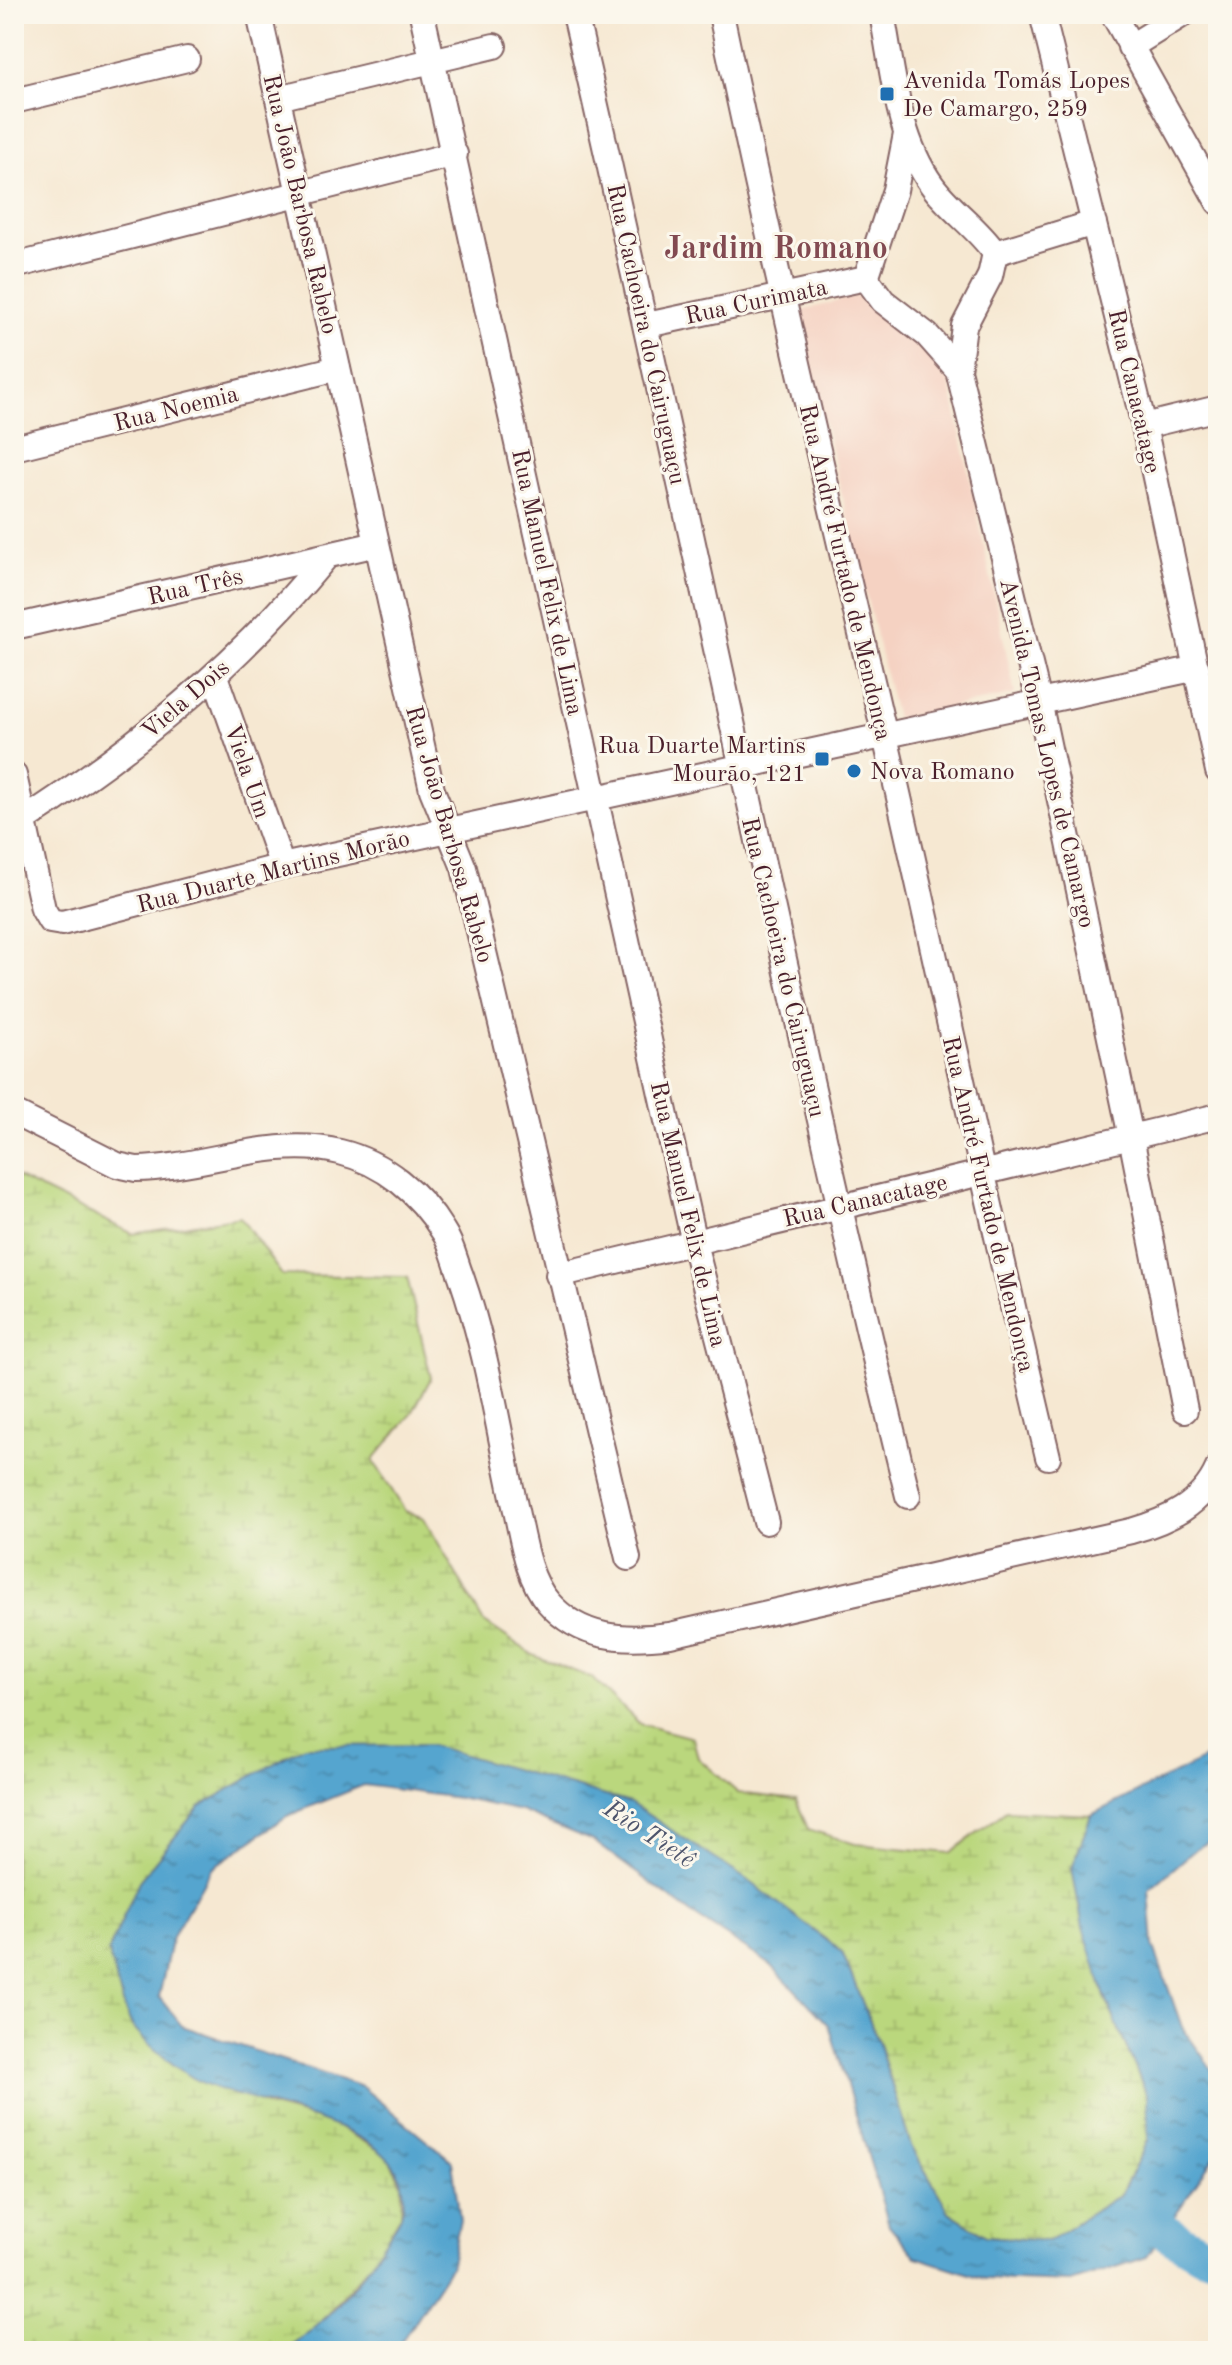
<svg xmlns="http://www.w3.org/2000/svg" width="1232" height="2365" viewBox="0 0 1232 2365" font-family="'Old Standard TT',serif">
	<defs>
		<pattern id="wetland-marsh" width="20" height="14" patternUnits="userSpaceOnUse" patternTransform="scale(2)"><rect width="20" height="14" fill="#bad77d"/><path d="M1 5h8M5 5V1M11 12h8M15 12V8" fill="none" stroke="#a1b86c"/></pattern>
		<pattern id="water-ripples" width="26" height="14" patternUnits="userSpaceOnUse" patternTransform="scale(2)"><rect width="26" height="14" fill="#54a5cf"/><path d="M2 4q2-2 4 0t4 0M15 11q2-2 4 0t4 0" fill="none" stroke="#4886a8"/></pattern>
	</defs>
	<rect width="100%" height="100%" fill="#fbf7ec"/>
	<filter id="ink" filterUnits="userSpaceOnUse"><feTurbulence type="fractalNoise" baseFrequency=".0125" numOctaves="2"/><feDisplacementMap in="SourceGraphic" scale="16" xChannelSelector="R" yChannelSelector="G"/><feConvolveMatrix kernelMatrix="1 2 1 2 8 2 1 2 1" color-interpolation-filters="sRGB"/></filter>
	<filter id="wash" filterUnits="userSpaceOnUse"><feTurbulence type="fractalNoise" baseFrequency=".006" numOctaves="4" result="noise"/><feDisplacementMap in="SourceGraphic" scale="32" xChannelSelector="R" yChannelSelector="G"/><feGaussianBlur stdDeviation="1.8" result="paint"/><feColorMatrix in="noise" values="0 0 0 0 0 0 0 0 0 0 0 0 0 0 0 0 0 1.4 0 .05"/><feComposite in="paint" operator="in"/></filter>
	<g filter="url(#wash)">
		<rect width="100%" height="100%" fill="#f6e8d2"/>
		<path fill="#f5d2c2" d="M867,293l79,73 69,328 -119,24 -98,-406z"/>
		<path fill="url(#wetland-marsh)" stroke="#827b54" stroke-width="2" d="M14,1176l119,58 107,-17 42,58 125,2 24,101 -20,37 -38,45 32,51 19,7 59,103 50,34 59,23 48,46 53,14 5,20 40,35 58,7 12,29 47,15 95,9 56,-42 85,4 -19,53 33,129 42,98 1,45 -27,54 -73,47 -62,-5 -37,-24 -38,-66 -33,-105 -36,-89 -412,-207 -231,62 -65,221 133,78 62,16 58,33 15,29 -1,31 -28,46 -63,73 -27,17h-269z"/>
		<path fill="url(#water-ripples)" stroke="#4f627d" stroke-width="2" d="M430,1745l200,58 122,80 90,69 36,89 33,105 38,66 37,24 62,5 73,-47 27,-54 -1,-45 -42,-98 -22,-69 -11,-60 19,-53 127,-63v85l-21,11 -48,42 4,55 29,82 36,51v73l-71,106 -76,25 -86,-3 -69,-22 -27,-32 -60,-200 -58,-60 -83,-54 -93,-69 -74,-31 -63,-13 -94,-13 -77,31 -75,52 -40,69 -13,60 23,29 180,61 90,74 8,59 -10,47 -55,84h-112c41,-26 77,-68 102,-110 5,-8 13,-17 16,-26 28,-96 -161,-105 -213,-140 -13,-8 -47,-36 -55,-48 -12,-21 -17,-51 -25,-75l31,-71 60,-74 105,-61z"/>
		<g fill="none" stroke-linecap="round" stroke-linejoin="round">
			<path stroke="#54a5cf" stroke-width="36" d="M1147,2221l56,33 15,-1"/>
		</g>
	</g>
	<g filter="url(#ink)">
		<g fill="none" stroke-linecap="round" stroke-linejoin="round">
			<defs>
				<path id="minor" d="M259,14l173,776 32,78 164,690
					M422,14l272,1229 72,279
					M575,14c114,493 213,990 333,1482
					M721,14c50,240 107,479 163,718 56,242 106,484 164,725
					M882,14c11,56 15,123 50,171 18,25 45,42 63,68l-5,23 -26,50 -6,44 81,331 92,436 54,273
					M1042,14l102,412 74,345
					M1113,14l105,188
					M1130,47l53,-33
					M278,98l216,-52
					M14,101l173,-42
					M906,134l-11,56 -29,88 17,23 44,34 31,35
					M995,253l99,-30
					M14,266l441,-112
					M647,325l219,-47
					M1144,426l74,-18
					M14,448l324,-80
					M14,627l363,-83
					M215,676l67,190
					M14,775l29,134 7,12 12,2 220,-57 915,-198
					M24,820c114,-73 217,-159 303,-264
					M14,1113l103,52 19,4c67,-1 137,-34 204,-17 44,11 80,41 103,79 9,13 12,30 18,45 26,74 37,153 54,230 7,31 12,72 33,96 33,38 77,39 122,33l461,-104c36,-10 71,-26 87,-63
					M558,1275l660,-159"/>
			</defs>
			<use href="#minor" stroke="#866565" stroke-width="28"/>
			<use href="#minor" stroke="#fff" stroke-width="24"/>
		</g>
	</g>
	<g fill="#1f6fb2" stroke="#fbf7ec" stroke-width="3">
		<rect x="879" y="86" width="16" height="16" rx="4"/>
		<rect x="814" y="751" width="16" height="16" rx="4"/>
		<circle cx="854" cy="771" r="8"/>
	</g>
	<g text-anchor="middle" stroke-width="6" stroke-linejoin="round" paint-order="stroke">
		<g font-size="24" fill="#4a1f2b" stroke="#fbf7ec" text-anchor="start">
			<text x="903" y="88">Avenida Tomás Lopes<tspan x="903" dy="28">De Camargo, 259</tspan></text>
			<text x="806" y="753" text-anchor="end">Rua Duarte Martins<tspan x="806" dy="28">Mourão, 121</tspan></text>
			<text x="870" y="779">Nova Romano</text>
		</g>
		<g font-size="24" fill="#4a1f2b" stroke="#fbf7ec">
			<text transform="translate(301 204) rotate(77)" y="8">Rua João Barbosa Rabelo</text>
			<text transform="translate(756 301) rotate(-12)" y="8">Rua Curimata</text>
			<text transform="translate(647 334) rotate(78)" y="8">Rua Cachoeira do Cairuguaçu</text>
			<text transform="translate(1135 391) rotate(77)" y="8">Rua Canacatage</text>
			<text transform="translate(176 408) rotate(-14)" y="8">Rua Noemia</text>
			<text transform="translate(846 572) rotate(77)" y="8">Rua André Furtado de Mendonça</text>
			<text transform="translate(548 582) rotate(78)" y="8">Rua Manuel Felix de Lima</text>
			<text transform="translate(195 586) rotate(-13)" y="8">Rua Três</text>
			<text transform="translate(185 699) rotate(-41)" y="8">Viela Dois</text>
			<text transform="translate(1048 753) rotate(77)" y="8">Avenida Tomas Lopes de Camargo</text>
			<text transform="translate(248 771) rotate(71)" y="8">Viela Um</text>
			<text transform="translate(450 834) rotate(74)" y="8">Rua João Barbosa Rabelo</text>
			<text transform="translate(273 871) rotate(-14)" y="8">Rua Duarte Martins Morão</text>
			<text transform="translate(784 967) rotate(77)" y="8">Rua Cachoeira do Cairuguaçu</text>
			<text transform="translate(865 1200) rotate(-13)" y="8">Rua Canacatage</text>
			<text transform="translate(989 1204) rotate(77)" y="8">Rua André Furtado de Mendonça</text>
			<text transform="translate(689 1214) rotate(77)" y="8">Rua Manuel Felix de Lima</text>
		</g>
		<g font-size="26" font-style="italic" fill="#4e556d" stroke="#fbf7ec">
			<text transform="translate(650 1833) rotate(33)" y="9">Rio Tietê</text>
		</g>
		<g font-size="32" font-weight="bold" fill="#824a51" stroke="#fbf7ec">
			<text x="776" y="258">Jardim Romano</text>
		</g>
	</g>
	<rect width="1232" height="2365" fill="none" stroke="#fbf7ec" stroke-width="48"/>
</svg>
